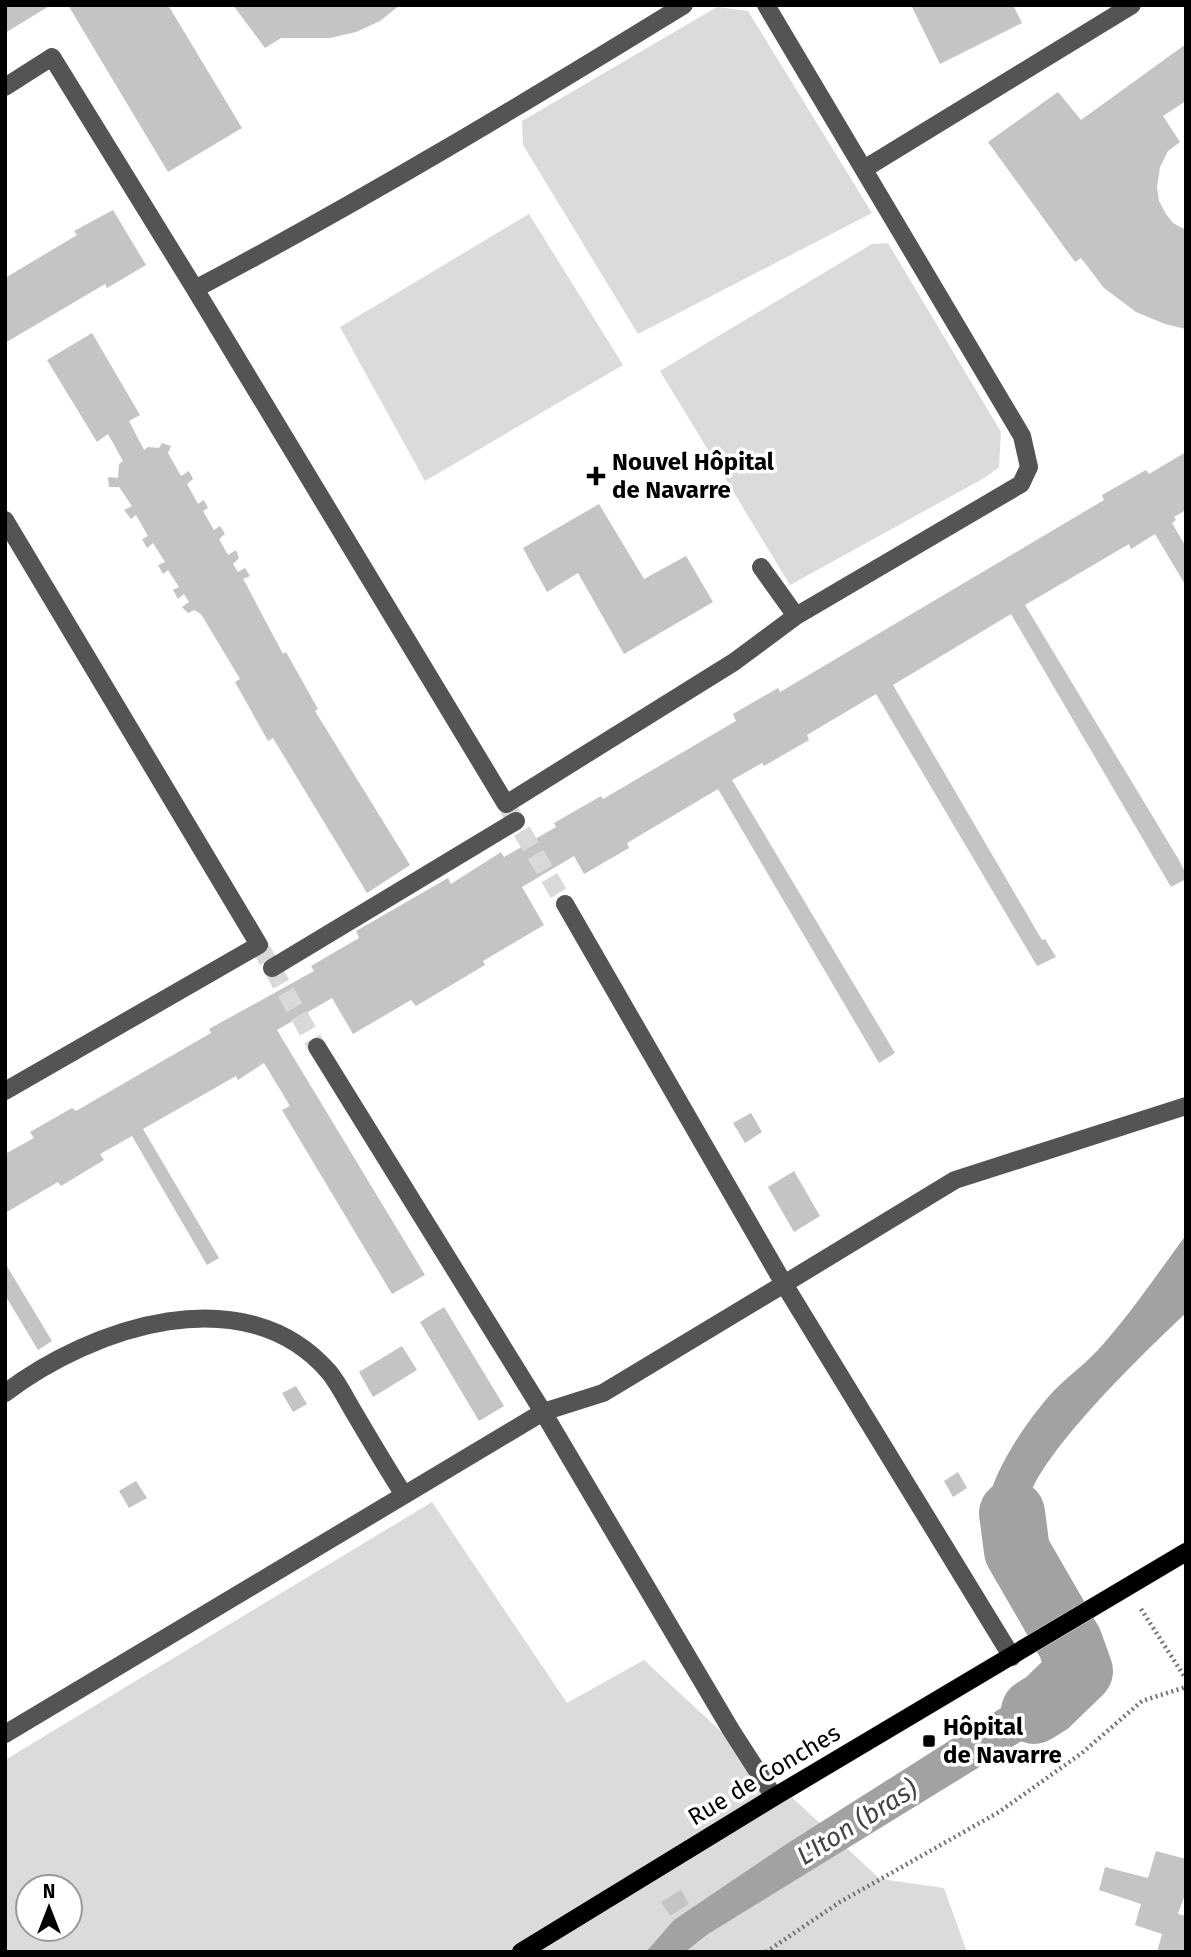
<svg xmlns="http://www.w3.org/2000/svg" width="1191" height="1957" viewBox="0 0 1191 1957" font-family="'Fira Sans',sans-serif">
	<rect width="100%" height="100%" fill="#fff"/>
	<path fill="#dbdbdb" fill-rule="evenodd" d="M717,7l31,4 124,202 -234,121 -115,-189 -1,-24z
		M529,214l94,151 -198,116 -85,-154z
		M888,243l113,189 -2,35 -13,10 -196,108 -130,-214 212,-127z
		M432,1502l135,201 77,-43 236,219 64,9 23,64h-962v-192zM28,1887h42v42h-42z"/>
	<path fill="#a2a2a2" d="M1186,1235v78c-35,33 -163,154 -160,200 1,26 20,51 33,73l-30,18 -20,-30 -18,-82c9,-31 37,-72 59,-97 14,-16 32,-28 47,-44 33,-36 60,-77 89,-116z
		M1082,1635l18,21 -10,43 -382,235 -23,18h-39l28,-32 114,-77 273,-173 -7,-18z"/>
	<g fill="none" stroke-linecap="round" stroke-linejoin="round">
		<path stroke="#a2a2a2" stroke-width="66" d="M1012,1513l5,38 53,92 10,28 -33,32 -13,8"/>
	</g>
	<path fill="#c4c4c4" d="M5,5h46l-46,28z
		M68,5h100l74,123 -74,44z
		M233,5h167l-20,16 -24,11 -26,6h-49l-16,10z
		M911,5h102l9,18 -82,41z
		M1186,44v57l-23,15 17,26 -12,9 -8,16 -3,20 2,14 7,13 7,9 13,7v99l-21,-5 -29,-12 -32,-24 -23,-30 -6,4 -87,-120 70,-50 23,28z
		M113,210l33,55 -39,23 -2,-4 -100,59v-65l72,-43 -3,-4z
		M92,333l48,82 -11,6 15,29 4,-3 11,1 3,-5 9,3 -3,7 13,23 8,-5 4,8 -6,5 11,20 6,-4 4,8 -5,3 11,19 6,-4 5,8 -6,5 9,16 8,-5 3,8 -6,6 5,8 7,-4 5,8 -7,3 3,5 37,70 3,-2 32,57 -3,2 95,154 -43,28 -94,-155 -5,3 -33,-59 5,-3 -39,-65 -7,-4 -6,3 -6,-6 7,-5 -5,-8 -6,5 -5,-9 6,-3 -11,-17 -5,4 -5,-9 7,-3 -12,-19 -6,5 -5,-9 6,-3 -12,-21 -5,4 -7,-9 8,-4 -13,-19h-10l-1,-10 10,1 1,-14 4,-3 -15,-27 -11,8 -50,-82z
		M1186,452v58l-12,7 2,3 -4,3 14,24v39l-31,-52 -24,15 -2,-5 -104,61 154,255 7,14v5l-15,8 -160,-273 -118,71 149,255 3,-1 11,18 -19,9 -161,-272 -69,41 2,5 -45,26 -2,-3 -30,17 163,273 -16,10 -161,-274 -91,54 2,5 -45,26 -10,-18 -52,31 22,38 -61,36 2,4 -69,41 -5,-6 -58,34 -21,-36 -55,32 148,245 -33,19 -110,-184 8,-4 -26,-43 -26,17 -2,-4 -93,53 76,129 -12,7 -75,-129 -32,18 4,6 -43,26 -3,-4 -53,31v-59l29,-16 -4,-6 42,-24 4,3 135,-78 -2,-4 105,-58 -3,-5 48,-28 -3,-7 92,-53 3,6 50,-32 3,5 52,-30 -2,-4 47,-27 2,3 133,-78 -3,-7 45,-26 2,4 324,-192 -2,-5 44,-25 3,4z
		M599,504l45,75 42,-23 27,46 -89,52 -46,-81 -31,19 -24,-44z
		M751,1113l11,19 -17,11 -12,-20z
		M794,1171l26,45 -26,16 -26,-45z
		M5,1263l47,78 -14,9 -33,-55z
		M444,1307l60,99 -25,15 -59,-99z
		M402,1346l15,24 -44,27 -14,-25z
		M296,1386l11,18 -14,8 -11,-19z
		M958,1472l9,16 -14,9 -9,-16z
		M136,1481l11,17 -18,10 -10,-17z
		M1156,1851l30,8v33l-8,22 8,2v36h-29l5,-18 -27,-9 6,-21 -42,-14 6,-23 43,11z
		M681,1890l8,14 -19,12 -9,-14z"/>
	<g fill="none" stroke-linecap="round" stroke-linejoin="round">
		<path stroke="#d9d9d9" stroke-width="18" stroke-dasharray="18 9" stroke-linecap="butt" d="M508,808l57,96
			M259,945l58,102"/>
		<defs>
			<path id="major" d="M521,1952l253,-155 412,-245"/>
		</defs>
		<use href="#major" stroke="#dbdbdb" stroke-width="19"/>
		<path stroke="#767676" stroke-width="4.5" stroke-dasharray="2 3.5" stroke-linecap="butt" d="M1141,1609l45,70
			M766,1952l74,-50 159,-90 83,-59 60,-52 44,-14"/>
		<path stroke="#545454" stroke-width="18" d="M5,87l47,-30 143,232c167,-88 328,-185 489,-284
			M864,169l268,-164
			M195,289l311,515 228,-142 62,-46 225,-132 8,-17 -7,-31 -256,-431
			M5,520l254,425 -254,146
			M761,567l35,49
			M565,904l219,380 171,-104 231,-74
			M272,968l244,-147
			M5,1393c87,-66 240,-118 324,-21 9,11 16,25 23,37 17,29 34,58 52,86
			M5,1734l538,-322 -226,-365
			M774,1797l-43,-67 -188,-318 60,-19 181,-109 228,373"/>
		<use href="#major" stroke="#000" stroke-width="18"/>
	</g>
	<g fill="#000" stroke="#fff" stroke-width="2.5">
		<path d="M592.5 465.5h7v7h7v7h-7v7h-7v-7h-7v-7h7z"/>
		<rect x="922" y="1734" width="14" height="14" rx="3.5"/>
	</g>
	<g text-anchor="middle" stroke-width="7" stroke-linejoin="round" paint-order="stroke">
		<g font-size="24" font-weight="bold" fill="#000" stroke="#fff" text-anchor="start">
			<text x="612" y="470">Nouvel Hôpital<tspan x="612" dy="28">de Navarre</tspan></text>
			<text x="943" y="1735">Hôpital<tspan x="943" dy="28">de Navarre</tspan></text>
		</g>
		<g font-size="24" fill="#000" stroke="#fff">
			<text transform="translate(764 1775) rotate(-31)" y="8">Rue de Conches</text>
		</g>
		<g font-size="26" font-style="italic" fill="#434343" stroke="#fff">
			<text transform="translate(857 1822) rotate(-32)" y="9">L'Iton (bras)</text>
		</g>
	</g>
	<rect width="1191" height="1957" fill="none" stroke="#000000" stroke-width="14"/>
	<g transform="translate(49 1908)"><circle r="33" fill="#ffffff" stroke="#999999" stroke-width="2"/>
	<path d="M0-5L12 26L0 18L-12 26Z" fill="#000000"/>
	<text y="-10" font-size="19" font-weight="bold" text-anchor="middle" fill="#000000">N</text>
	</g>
</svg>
